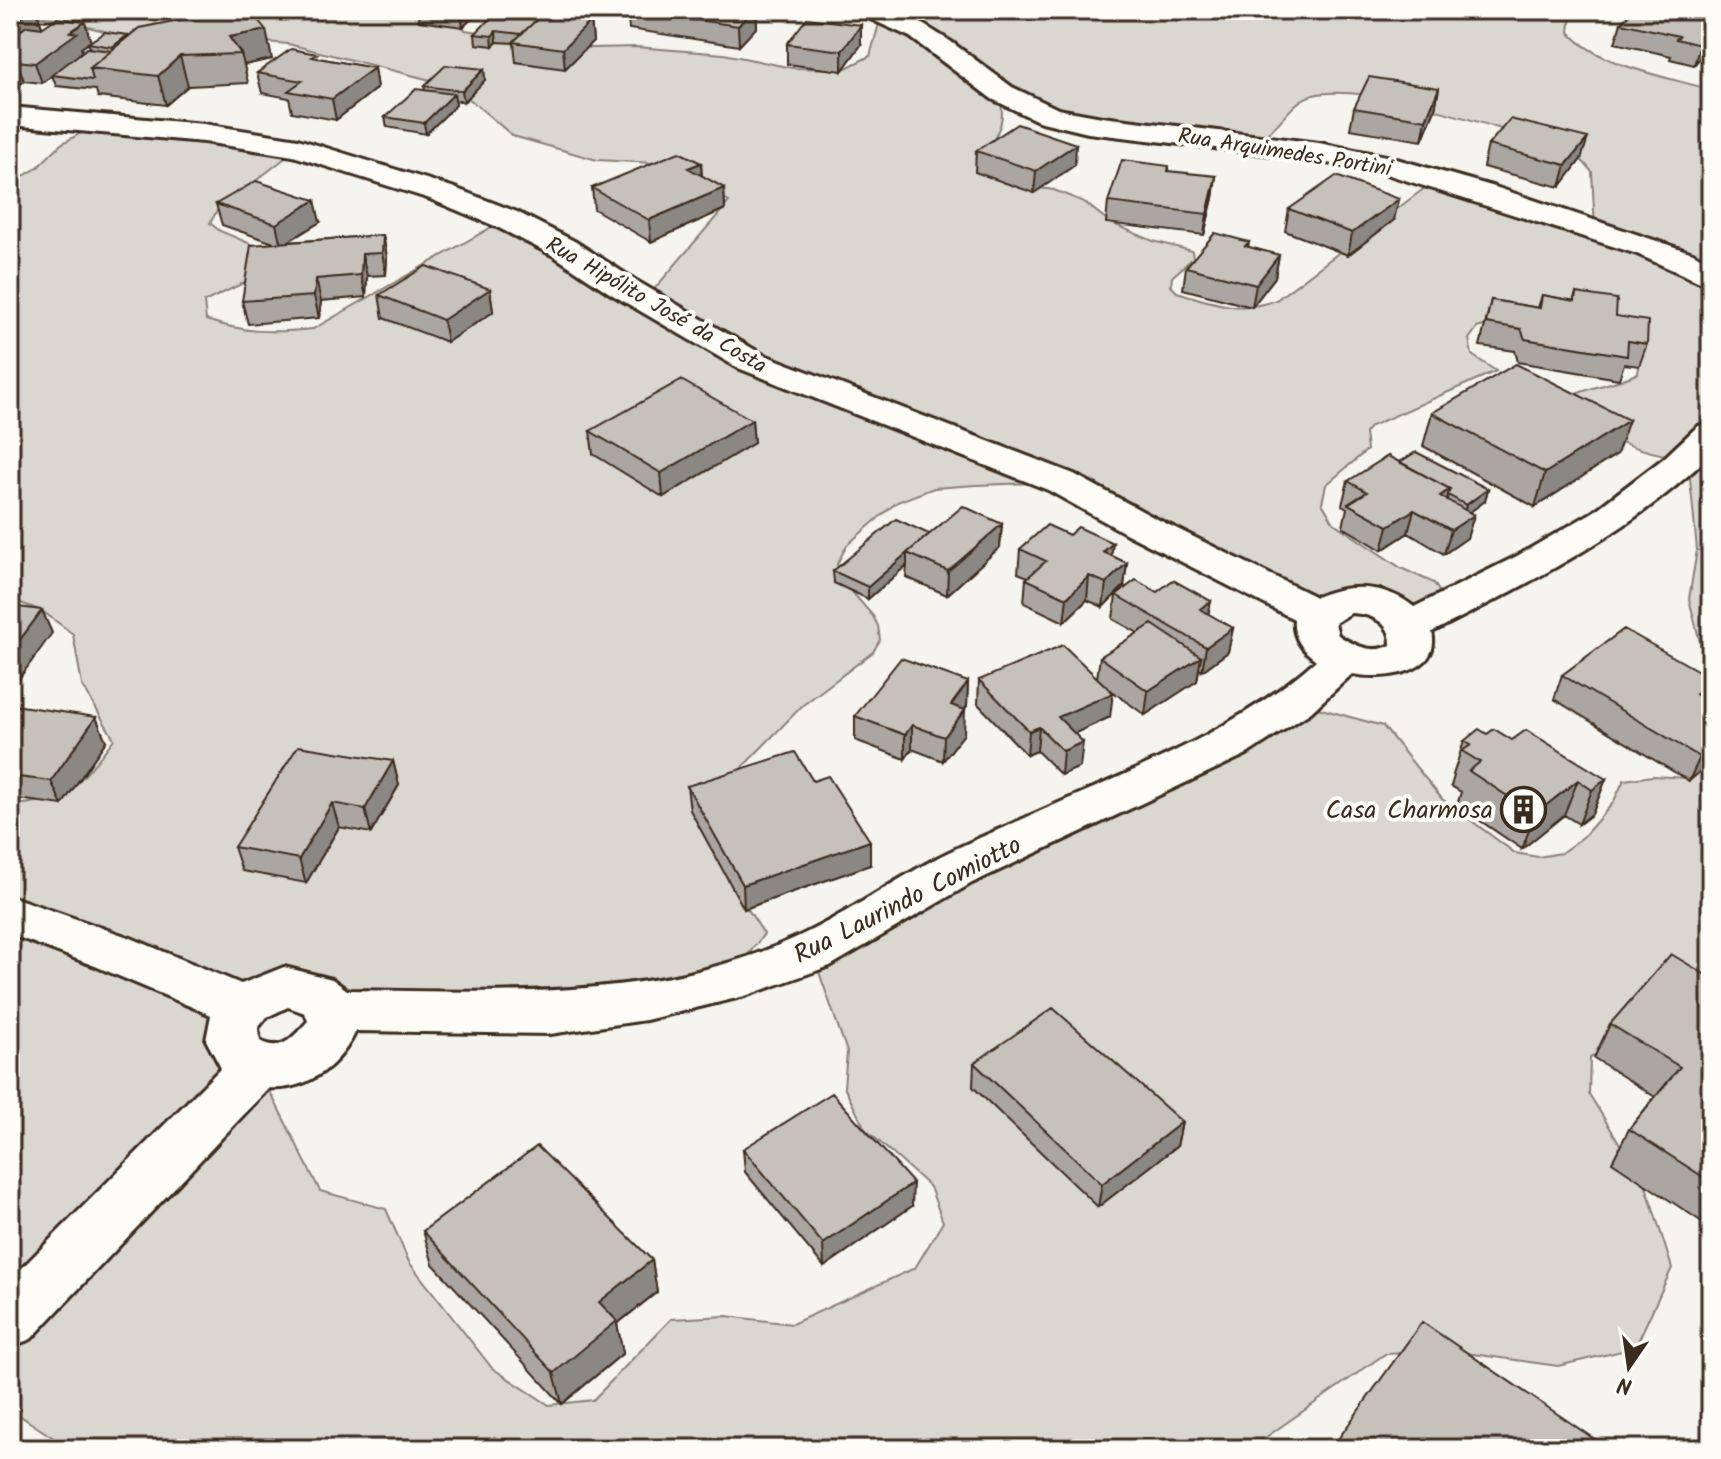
<svg xmlns="http://www.w3.org/2000/svg" width="1721" height="1459" viewBox="0 0 1721 1459" font-family="Kalam,sans-serif">
	<rect width="100%" height="100%" fill="#f5f4ee"/>
	<filter id="ink" filterUnits="userSpaceOnUse"><feTurbulence type="fractalNoise" baseFrequency=".0125" numOctaves="2"/><feDisplacementMap in="SourceGraphic" scale="16" xChannelSelector="R" yChannelSelector="G"/><feConvolveMatrix kernelMatrix="1 2 1 2 8 2 1 2 1" color-interpolation-filters="sRGB"/></filter>
	<g filter="url(#ink)">
		<path fill="#dad6d0" stroke="#8a8077" stroke-width="2" fill-rule="evenodd" d="M10,10h448l7,20 127,18 44,-1 88,7 68,14 52,1 26,-13 12,-43 5,-3h689l-5,5 -2,17c28,34 100,45 142,58v576l-8,-12 -14,-55 8,-49 -9,-92c-29,-2 -71,-13 -94,-32 -10,-7 -18,-19 -26,-28 22,-13 47,-13 70,-25l5,-33 -121,-26 -45,14 -8,11 3,16 24,16 -125,55 -6,7 2,17 -41,35 -4,18 12,20 67,45 33,15 8,13 1,13 -115,-4 -267,-123 -85,3 -42,3 -37,14 -50,43 -10,19 3,14 33,38 5,10 2,14 -7,12 -70,53 -77,79 5,99 33,51 -37,48 -81,18 -323,-4 -79,11 13,59 63,125 66,18 23,53 83,106 57,37 44,-5 78,-81 55,-3 66,8 123,-56 28,-46 -13,-35 -65,-58 -21,-42 3,-35 -35,-100 484,-250 87,24 59,73 73,54 23,4 23,-4 22,-16 30,-34 11,-23 29,-4 35,2 23,-16v244l-121,51 -1,37 57,92 26,82 -37,80 -77,18 -107,-15 -66,3 -136,95h-1179l-60,-40v-604c59,-3 69,-22 104,-66l-32,-54 -9,-51 -31,-23 -32,-12v-415l27,-16 24,-24 40,-22 197,26 -81,63 -7,12 10,8 38,16 6,26 -60,29 2,18c39,13 67,13 107,9l193,-110 139,81 84,-98 -56,-38 -76,-4 -84,-24 -59,-50 -166,-42 -76,-7 -72,3 -88,-22 -42,-5zM998,93l95,32 169,12c19,-10 29,-37 51,-42 49,-11 149,22 198,37 20,6 47,11 64,22 6,5 12,12 17,18l3,58 -157,-52 -162,122c-36,14 -63,3 -99,-8l-6,-6 1,-9 21,-19 -1,-7 -39,-10 -42,-18 -27,-21 -30,-12 -49,-7 -20,-10 -3,-14c14,-23 27,-39 16,-66z"/>
		<g fill="none" stroke-linecap="round" stroke-linejoin="round">
			<defs>
				<path id="minor" d="M860,10h37l9,4 44,27 62,46 46,22 44,8 217,26 67,13 109,31 198,66 18,10v24l-74,-33 -254,-81 -84,-15 -211,-25 -50,-12 -46,-22 -82,-62 -46,-21z
					M10,107l194,17 94,15 154,48 65,25 59,30 59,38 127,74 312,120 79,43 163,80c33,-14 70,-13 98,10l103,-51 76,-44 71,-54 34,-32 13,-3v31c-80,79 -180,128 -279,178 10,43 -51,48 -80,42l-41,38 -64,42 -275,129 -142,83 -85,30 -99,24 -96,14 -194,-3c-16,34 -48,60 -87,57l-238,251 -21,8v-67l211,-212 -15,-28 5,-25 -116,-49 -85,-32v-38l121,42 110,46 43,-17 48,12 15,11c149,2 308,12 448,-52 49,-22 94,-55 142,-80 29,-15 59,-27 88,-40 102,-46 207,-83 291,-158 -14,-10 -24,-24 -22,-41l-169,-86 -77,-43 -310,-122 -127,-74 -57,-38 -59,-30 -65,-27 -137,-43 -89,-14 -194,-17zM1351,613c20,1 41,9 40,32 -19,10 -37,0 -53,-10l-3,-12zM288,1007l17,6 3,8c-15,16 -26,32 -48,20l-2,-13 9,-11z"/>
			</defs>
			<use href="#minor" stroke="#3b2a1e" stroke-width="6"/>
			<use href="#minor" fill="#fdfcf7" fill-rule="evenodd"/>
		</g>
		<path fill="#aba6a1" stroke="#3b2a1e" stroke-width="2" fill-rule="evenodd" d="M10,10h26l6,17 -2,1 50,14 38,-5 144,22 -28,6 4,18 -60,3 -22,19 -68,-8 -2,-7 -40,-4 -4,-11 -10,8 -18,-2 -5,4 -9,-2zM88,43l2,5 -7,4 -2,-4z
			M307,10h28l-2,2z
			M417,10h64l-18,17 -44,-6z
			M627,10h129l1,17 -18,19 -110,-17z
			M1711,15v40l-8,-1 -9,11 -24,-6 1,-3 -56,-13 6,-20z
			M540,17l51,4 2,20 -28,28 -49,-7 -2,-19 -17,-1 -4,4 -17,-2 -1,-10z
			M787,44l74,1 -19,26 -55,-7z
			M318,58l56,10 3,20 -41,32 -44,-8 -3,-14 -27,-5 -5,-20z
			M484,69l1,11 -21,22 -9,-2 1,5 -30,29 -39,-7 -2,-10 40,-27 -1,-4z
			M1439,88l-4,21 -13,32 -72,-12 4,-21z
			M1488,145l93,14 -21,28 -77,-20z
			M976,151l99,14 -41,28 -59,-21z
			M701,163l1,13 22,12 1,21 -74,33 -57,-33 -2,-21z
			M1216,176l-3,22 -9,37 -98,-12 2,-21z
			M216,204l104,18 -33,20 96,-7 4,22 -1,18 -19,1 -1,21 -45,4 -2,17 -71,6 -6,-23 32,-58 -52,-18z
			M1289,209l105,11 -46,35 -63,-24z
			M1249,242l-1,5 31,8 -4,22 -23,30 -69,-18 3,-22z
			M490,289l3,23 -46,30 -64,-24 -4,-23z
			M1576,293l40,23 31,28 -8,22 -15,-2 -5,15 -101,-17 -3,-11 -35,-5 11,-46 47,8 4,-13 31,6z
			M1432,413l185,41 -82,53 -112,-61z
			M752,420l2,23 -91,54 -70,-43 -3,-23z
			M1400,462l88,27 -3,12 -15,11 4,3 -7,23 -23,16 -36,-21 -26,17 -39,-23 4,-19 -5,-3 6,-24z
			M1002,524l-2,23 -53,48 -41,-18 1,-12 -39,34 -34,-16 -1,-12 96,-37z
			M1020,549l92,7 15,7 -3,23 -21,21 -16,-7 -23,22 -40,-19 2,-24 2,-2 -10,-4z
			M1157,592l54,9 -3,13 25,14 -5,24 -26,19 -3,-2 -2,12 -52,34 -36,-26 1,28 -36,16 6,34 -19,8 -24,-24 -10,4 -49,-51 1,-24 118,-2 3,-21 38,-24 -25,-14 3,-24z
			M1562,675l149,3v6l-6,15 6,63 -22,19 -135,-82z
			M968,682l-1,24 -3,4v24l-21,27 -31,-12 -7,10 -50,-19v-24z
			M10,710l96,31 -44,64 -52,-7z
			M1512,740l94,39 -14,35 -13,10 -15,-9 -42,34 -65,-44 4,-13 -10,-6 3,-10 -1,-1 11,-34z
			M393,761l6,24 -28,48 -32,-6 -33,56 -64,-12 -8,-24z
			M687,786l183,79 -126,44 -54,-99z
			M1711,978v250l-99,-66 17,-33 26,-32 -61,-39 16,-34z
			M974,1063l208,59 -5,24 -79,61 -125,-120z
			M743,1149l169,57 -88,61 -79,-95z
			M423,1231l229,29 5,32 -40,32 6,29 -61,51 -129,-140z"/>
		<path fill="#8b8783" stroke="#3b2a1e" stroke-width="2" d="M31,10h5l6,17 -32,24v-25z
			M460,10h21l-18,17z
			M753,10h3l1,17 -18,19 -1,-20z
			M580,14l2,16 9,-9 2,20 -28,28 -2,-20 13,-30z
			M85,22l6,20 -10,6 2,5 -41,30 -7,-20 35,-31z
			M861,25v20l-19,26v-20z
			M266,30l6,29 -28,6 -3,-11 -12,-17z
			M496,31l1,11 -4,4 -1,-10z
			M1710,34l-7,20 -9,11 6,-20z
			M128,35l2,10 -15,12 -3,-10z
			M180,56l8,30 -22,19 -8,-29z
			M17,61l7,20 -5,4 -7,-21z
			M374,68l3,20 -41,32 -4,-21z
			M484,69l1,11 -21,22 -2,-11z
			M1439,88l-4,21 -13,32 4,-21z
			M454,94l2,11 -30,29 -2,-11z
			M1588,138l-7,21 -21,28 6,-22z
			M1076,144l-1,21 -41,28 2,-22z
			M701,163l1,22 -14,-17z
			M1216,176l-3,22 -9,37 3,-21z
			M724,188l1,21 -74,33 -2,-22z
			M1399,199l-5,21 -46,35 4,-22z
			M315,200l5,22 -39,24 -5,-22z
			M383,235l4,22 -1,18 -4,-22z
			M362,254l5,22 -1,21 -5,-22z
			M1279,255l-4,22 -23,30 4,-22z
			M316,279l5,22 -2,17 -5,-22z
			M490,289l3,23 -46,30 -4,-22z
			M752,420l2,23 -91,54 -2,-24z
			M1629,420l-12,34 -82,53 10,-34z
			M1450,489l-7,24 -3,-17z
			M1488,489l-3,12 -22,16 3,-12z
			M1414,510l-6,23 -26,17 6,-24z
			M1474,515l-7,23 -23,16 7,-24z
			M1002,524l-2,23 -53,48 1,-24z
			M1113,543l-3,23 -7,-14z
			M907,553v12l-39,34v-12z
			M1127,563l-3,23 -21,21 3,-24z
			M1089,576l-2,24 -23,22 3,-24z
			M1211,601l-5,24 -6,-16z
			M42,610l10,23 -41,57 -1,-37z
			M1233,628l-5,24 -26,19 4,-24z
			M1201,657l-4,24 -52,34 3,-24z
			M1711,681v3l-8,19 -7,-9z
			M968,682l-1,24 -17,23 1,-24z
			M1113,693l-3,24 -54,25 2,-25z
			M965,710l-1,24 -21,27 1,-24z
			M96,717l10,24 -44,64 -11,-24z
			M912,725v24l-7,10v-24z
			M1039,727l-2,24 -10,4 2,-24z
			M1083,742l-3,25 -19,8 2,-24z
			M1711,747v15l-22,19 11,-24z
			M393,761l6,24 -28,48 -6,-24z
			M1606,779l-14,35 -13,10 13,-34z
			M1578,780l-14,35 -42,34 13,-35z
			M332,803l7,24 -33,56 -7,-24z
			M870,841v24l-126,44 -1,-24z
			M1182,1122l-5,24 -79,61 4,-23z
			M913,1183l-1,23 -88,61 -1,-23z
			M652,1260l5,32 -40,32 6,29 -61,51 -8,-31 45,-71z"/>
		<path fill="#c7c1bb" stroke="#3b2a1e" stroke-width="2" d="M10,10h21l-21,16z
			M229,10h21l16,20 -37,7 12,17 -61,2 -22,20 -68,-8 49,-40z
			M547,10l33,4 -4,5 15,2 -28,28 -50,-7z
			M629,10h124l-15,16z
			M1633,10h58l20,5v19l-11,11 -24,-6 3,-3 -58,-13z
			M496,12l44,5 -19,17 -25,-3 -4,5 -17,-2z
			M56,18l29,4 -15,10 7,1 -42,30 -18,-2 -5,3h-2v-26l17,-12 15,2z
			M807,18l54,7 -19,26 -55,-7z
			M105,32l23,3 -16,12 -24,-4z
			M87,48l24,3 -21,17 3,12 -41,-5z
			M291,49l26,5 -5,3 62,11 -42,31 -44,-8 14,-10 -45,-8z
			M446,65l38,4 -22,22 -38,-5z
			M1369,77l70,11 -13,32 -72,-12z
			M416,89l38,5 -30,29 -39,-6z
			M1510,119l78,19 -22,27 -78,-20z
			M1017,124l59,20 -40,27 -60,-20z
			M679,152l22,11 -13,5 36,20 -75,32 -57,-32z
			M1122,160l47,6 -1,5 48,5 -9,38 -99,-12z
			M1336,176l63,23 -47,34 -63,-24z
			M256,181l59,19 -39,24 -60,-20z
			M1215,233l34,9 -4,4 34,9 -23,30 -70,-18z
			M383,235l-1,18 -20,1 -1,21 -45,4 -2,17 -72,5 9,-56z
			M426,266l64,23 -47,31 -64,-25z
			M1576,293l41,6 -1,17 32,5 -1,23 -19,-3 -1,15 -102,-17 -4,-10 -35,-6 5,-23 49,8 2,-13 33,6z
			M1516,364l113,56 -84,53 -113,-60z
			M681,380l71,40 -91,53 -71,-42z
			M1416,452l72,37 -22,16 -18,-10 2,-6 -50,-27z
			M1388,456l62,33 -10,7 34,19 -23,15 -37,-20 -26,16 -40,-22 19,-12 -19,-11z
			M963,506l39,18 -54,47 -41,-18z
			M896,519l33,15 -61,53 -35,-16z
			M1047,525l22,10 9,-8 35,16 -10,9 24,11 -21,20 -17,-7 -22,22 -41,-19 20,-18 -26,-12z
			M1136,580l21,12 16,-12 38,21 -11,8 33,19 -27,19 -90,-52z
			M10,606l32,4 -32,43z
			M1152,624l49,33 -53,34 -48,-34z
			M1624,629l87,49v3l-15,13 15,9v44l-11,10 -138,-82z
			M1063,645l50,48 -55,24 25,25 -20,9 -24,-24 -10,4 -50,-51z
			M901,658l67,24 -17,23 14,5 -21,27 -32,-12 -7,10 -50,-19z
			M14,705l82,12 -45,64 -41,-5v-66z
			M1479,729l8,5 7,-5 18,11 14,-10 80,49 -14,11 -14,-10 -43,34 -66,-43 11,-9 -18,-11 9,-6 -7,-4z
			M298,746l95,15 -28,48 -33,-6 -33,56 -65,-12z
			M795,752l18,29 15,-5 42,65 -127,44 -56,-99z
			M1671,954l40,24v204l-82,-53 51,-62 -70,-43z
			M1053,1008l129,114 -80,62 -128,-121z
			M832,1093l81,90 -90,61 -80,-95z
			M537,1146l115,114 -53,42 18,19 -63,52 -131,-142z
			M1422,1322l187,127h-278z"/>
	</g>
	<defs>
		<symbol id="building-ring" viewBox="-11 -11 22 22"><circle r="9.5" fill="#fdfcf7" stroke="#3b2a1e" stroke-width="1.5"/><path d="M-4-6H4V6H1V3H-1V6H-4ZM-2.5-4.3h1.7v1.8h-1.7ZM.8-4.3h1.7v1.8H.8ZM-2.5-1h1.7V.8h-1.7ZM.8-1h1.7V.8H.8Z" fill="#3b2a1e"/></symbol>
	</defs>
	<g fill-rule="evenodd">
		<use href="#building-ring" x="1498" y="784" width="51" height="51"/>
	</g>
	<g text-anchor="middle" stroke-width="8" stroke-linejoin="round" paint-order="stroke">
		<g font-size="22" fill="#3b2a1e" stroke="#fdfcf7">
			<text transform="translate(1285 151) rotate(9)" y="8">Rua Arquimedes Portini</text>
			<text transform="translate(657 304) rotate(30)" y="8">Rua Hipólito José da Costa</text>
		</g>
		<g font-size="26" fill="#3b2a1e" stroke="#fdfcf7" text-anchor="end">
			<text x="1493" y="818">Casa Charmosa</text>
		</g>
		<g font-size="26" fill="#3b2a1e" stroke="#fdfcf7">
			<text transform="translate(907 899) rotate(-27)" y="9">Rua Laurindo Comiotto</text>
		</g>
	</g>
	<rect width="1721" height="1459" fill="none" stroke="#fdfcf7" stroke-width="40"/>
	<rect x="20" y="20" width="1681" height="1419" fill="none" stroke="#3b2a1e" stroke-width="3" filter="url(#ink)"/>
	<g transform="translate(1629 1367) rotate(193)" stroke="#fdfcf7" stroke-width="6" paint-order="stroke">
	<path d="M0-6L14 30L0 20L-14 30Z" fill="#3b2a1e"/>
	<text y="-12" font-size="22" font-weight="bold" text-anchor="middle" fill="#3b2a1e">N</text>
	</g>
</svg>
